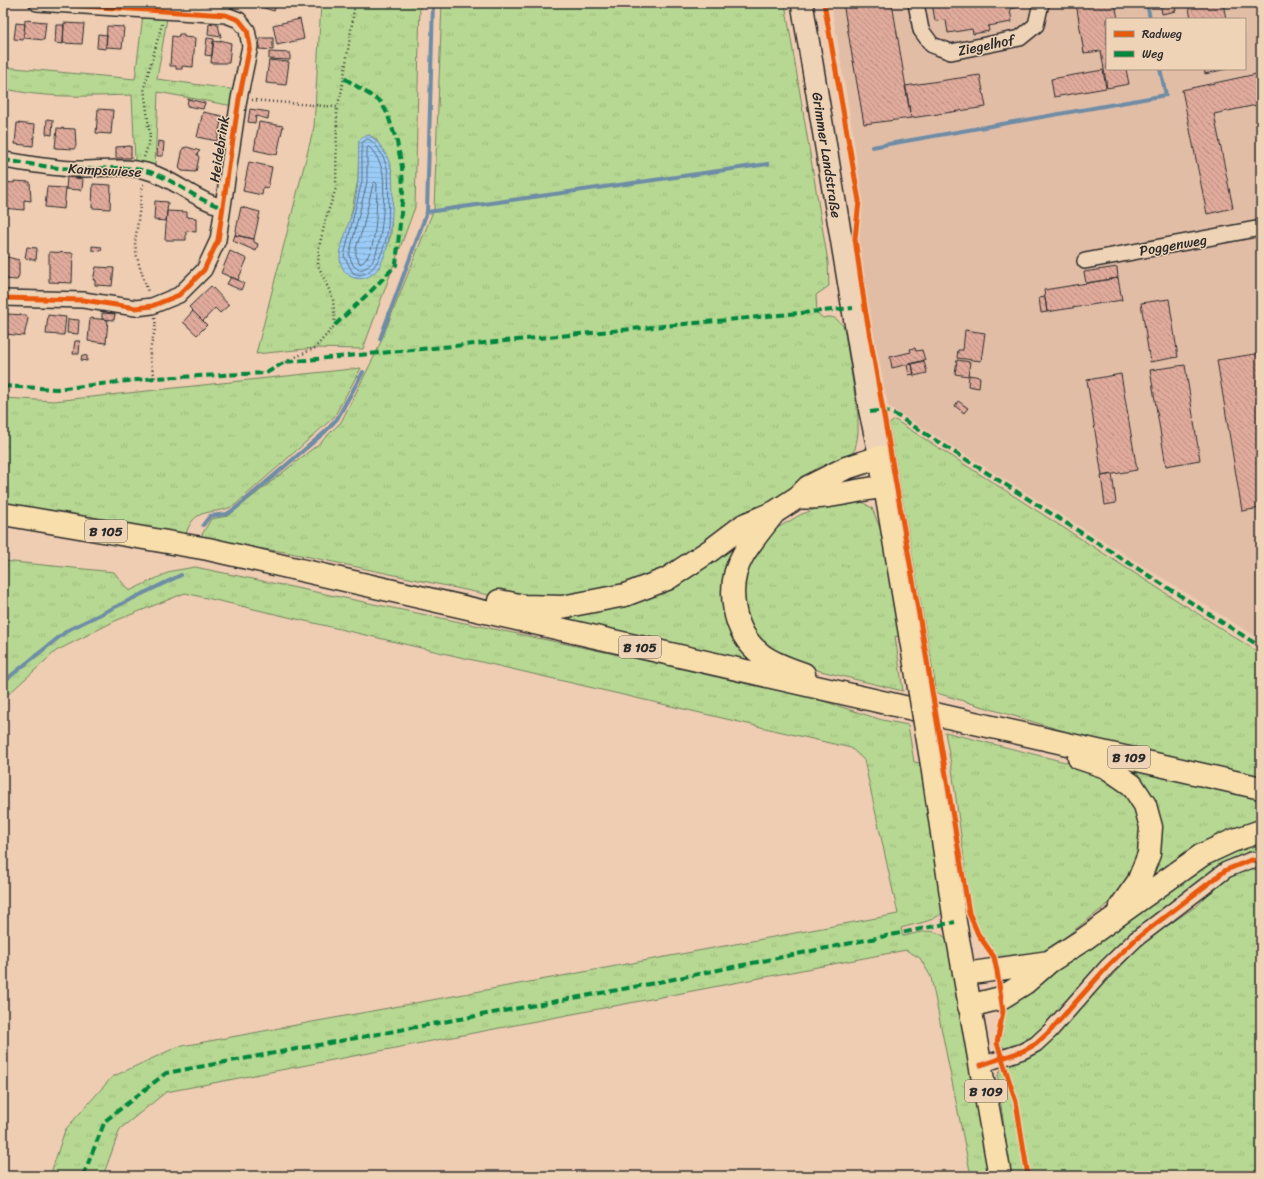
<svg xmlns="http://www.w3.org/2000/svg" width="1264" height="1179" viewBox="0 0 1264 1179" font-family="Sriracha,sans-serif">
	<defs>
		<pattern id="grass-tufts" width="24" height="20" patternUnits="userSpaceOnUse"><rect width="24" height="20" fill="#b7d892"/><path d="M3 7l-1-3M5 7V3M7 7l1-3M15 17l-1-3M17 17v-4M19 17l1-3" fill="none" stroke="#9eba7e"/></pattern>
		<pattern id="water-rules" width="6" height="5" patternUnits="userSpaceOnUse"><rect width="6" height="5" fill="#9bccf7"/><path d="M0 2.5h6" fill="none" stroke="#86afd4"/></pattern>
		<pattern id="building-back-hatch" width="6" height="6" patternUnits="userSpaceOnUse"><rect width="6" height="6" fill="#e0ab9c"/><path d="M-1 5l2 2M0 0l6 6M5-1l2 2" fill="none" stroke="#b68b7f"/></pattern>
	</defs>
	<rect width="100%" height="100%" fill="#eecdb2"/>
	<filter id="ink" filterUnits="userSpaceOnUse"><feTurbulence type="fractalNoise" baseFrequency=".025" numOctaves="2"/><feDisplacementMap in="SourceGraphic" scale="8" xChannelSelector="R" yChannelSelector="G"/><feConvolveMatrix kernelMatrix="1 2 1 2 8 2 1 2 1" color-interpolation-filters="sRGB"/></filter>
	<g filter="url(#ink)">
		<path fill="#e2bda6" fill-rule="evenodd" d="M831,3h430v637l-373,-234 -21,-106 -9,-59 4,-40 -9,-66zM1107,19h138v50h-138z"/>
		<path fill="url(#grass-tufts)" stroke="#71825e" fill-rule="evenodd" d="M321,3h99l-5,204 -52,142 -48,-1 -59,6 58,-227zM369,135l7,4 9,16 7,16 -1,64 -12,33 -37,-23 7,-20 9,-45 1,-39z
			M442,3h343l43,259 1,24 -13,9 1,18 6,5c11,-3 14,1 21,9l14,88v19l-3,15 -7,10 -79,43 -107,71 -83,26h-71l-222,-47 -68,-9 -18,-5 11,-19 17,-3 93,-74 20,-20 36,-71 57,-142z
			M143,15l24,3 -10,61 80,11 -4,16 -75,-14 -3,74 -20,-5 -3,-66c-41,1 -89,4 -129,-7v-21l132,12z
			M361,368l-27,49 -99,88c-21,12 -40,-1 -49,29l-183,-28v-108l51,3z
			M895,420l366,234v125l-137,-30 -187,-56 -48,-269z
			M854,500l8,2 10,6 9,23 18,106 -4,-1 8,55 -115,-28 -27,-17 -22,-38 6,-45 29,-33 26,-15 25,-10z
			M737,538l4,5 -9,19 28,102 -205,-45z
			M3,561l111,11 15,19 43,-20 23,-4 540,112 69,16 78,25 26,5 6,37 7,1 22,149c-11,11 -27,11 -42,16l2,8c20,-4 34,-11 48,8l42,232h-22l-40,-199 -11,-19 -14,-8 -740,142 -46,37 -17,47h-53l15,-46 47,-53 65,-30 721,-133 -34,-154 -13,-12 -666,-155 -70,28 -59,30 -53,48z
			M945,732l148,37 29,16 21,30 -4,53 -27,33 -48,37 -24,15 -41,9 -19,-30 -9,-22 -19,-141z
			M1109,761l152,35v29l-129,76 26,-64z
			M1261,836v17h-9l-21,10 -197,179 -27,7 -7,-4 5,-33 -1,-8 87,-56 101,-80z
			M1261,865v311h-252l-1,-19 -10,-74v-8l4,-7 99,-90 6,3 38,-40 53,-36 24,-25 18,-11z"/>
		<path fill="url(#water-rules)" stroke="#6e8ca5" d="M369,135c11,6 21,24 23,37 2,24 1,83 -17,100 -16,15 -36,3 -35,-17 1,-11 6,-20 8,-30 5,-14 9,-30 10,-45 1,-13 0,-26 1,-39l3,-4z"/>
		<g fill="none" stroke-linecap="round" stroke-linejoin="round">
			<path stroke="#586b7d" stroke-width="1" d="M368,139c10,4 19,24 20,34 1,12 1,51 -1,62 -3,15 -14,47 -34,38l-9,-17 18,-75v-38z
				M369,147c6,5 13,18 14,27 2,21 0,70 -11,88 -3,5 -8,7 -13,8l-6,-5 -4,-10 18,-73v-34z
				M375,182l2,2c-1,17 2,72 -17,80l-4,-9v-7l7,-20 10,-44z"/>
			<path stroke="#6e8ca5" stroke-width="4" d="M1147,3l3,16
				M872,147l294,-52 -6,-26
				M427,212l341,-48
				M380,339l47,-127 6,-209
				M203,525l7,-9 17,-2 9,-6 89,-76 12,-13 26,-47
				M3,682l65,-52 113,-55"/>
		</g>
		<path fill="url(#building-back-hatch)" stroke="#2b2b2b" d="M263,3h14l-3,8 -13,-4z
			M843,3h49l19,115 -47,6z
			M932,3h88v4l-10,2 2,13 -24,4 1,5 -16,3 -1,-5 -24,4 -2,-13 -11,1z
			M1076,3h39l3,16h-11v50h19l3,15 -22,4 -6,-37 -17,2z
			M1160,3h14l2,8 -14,3z
			M1188,3h35l3,16h-35z
			M300,19l4,20 -27,6 -4,-20z
			M25,20l21,2 -2,18 -20,-2z
			M16,23l9,1 -2,16 -9,-1z
			M64,23l20,1 -2,20 -19,-1z
			M209,24l9,1 3,12 -13,-2z
			M56,25h8l-1,19 -8,-1z
			M107,26l17,1 -2,21 -16,-1z
			M98,34l9,1 -1,14 -9,-1z
			M179,34h5v3l11,1 -2,29 -11,-1v3h-6v-3h-6l2,-30 6,1z
			M207,38l7,1 -2,17 -7,-1z
			M260,38h13v12l-14,-1z
			M220,40l11,3 -2,20h-18l2,-22 7,1z
			M269,52l21,1v7l-21,-1z
			M269,60l20,2 -3,23 -20,-2z
			M1204,69h22l-21,5z
			M1103,70l3,18 -52,9 -3,-18z
			M1261,73v31l-47,10 19,94 -26,6 -25,-124z
			M980,75l6,32 -75,11 -6,-32z
			M188,99l17,4 -2,6 -16,-3z
			M98,109l15,1 -2,24 -15,-1z
			M250,109l19,3 -1,7 -12,-3 -1,7 -7,-1z
			M203,112l19,4 -5,25 -20,-4z
			M47,119l6,1 -1,15 -6,-1z
			M259,122l24,4 -6,29 -23,-5z
			M17,123l18,2 -2,21 -18,-2z
			M57,128l18,1 1,17 -2,3 -19,-1z
			M158,141l6,1 -1,14h-6z
			M131,146v12h-15v-11z
			M187,147l13,4 -3,3 2,3 -3,15 -14,-1 -3,-3 4,-20z
			M249,162l23,5 -4,21 -5,-1 -1,8 -19,-4z
			M67,177l16,2 -1,11 -16,-1z
			M14,181l16,1 1,19 -7,-1v10l-21,-2 1,-26 10,1z
			M93,184l18,1 -1,24 -18,-1z
			M47,187l19,1 -2,21 -19,-2z
			M155,201l13,1 -2,19 -12,-1z
			M241,207l19,5 -6,27 -19,-4z
			M167,211l20,1v5l9,1v14l-10,-1v9h-21z
			M235,235l19,4v3l4,2 -2,7 -23,-10z
			M92,246l10,1 -1,4 -9,-1z
			M27,247l10,1 -1,12 -11,-2z
			M230,251l17,8 -9,21 -17,-7z
			M49,252l24,1 -1,30 -23,-1z
			M7,257l12,3v15l-2,5 -14,-1 1,-20z
			M96,267l18,1 -2,18 -17,-1v-5h-2z
			M1117,267l1,11 -32,5 -2,-11z
			M231,277l13,6 -3,7 -14,-6z
			M1118,278l4,22 -75,12 -3,-22z
			M211,286l18,19 -9,8 -5,-5 -12,13 -14,-14z
			M1045,297l2,15 -6,1 -2,-15z
			M1169,299l9,58 -28,5 -9,-59z
			M193,311l14,14 -10,10 -14,-13z
			M102,313l13,1 -1,6 -12,-1z
			M7,314l19,1 2,4 -4,17 -19,-2z
			M48,315l18,2 -2,18 -18,-1z
			M90,318l18,2 -2,23 -18,-2z
			M68,319l11,1 -1,14 -11,-1z
			M965,330l20,3 -4,28 -24,-3 1,-8h5z
			M75,341h5l-1,13h-6z
			M915,348l1,3 6,-1 3,10 -33,8 -2,-11 21,-5 -1,-3z
			M1261,353v155l-19,3 -25,-151z
			M82,355l5,1v5l-6,-1z
			M957,360l13,2 -2,14 -13,-2z
			M924,361l3,12 -13,3 -2,-12z
			M912,364l2,10 -5,1 -2,-10z
			M1185,365l15,95 -34,6 -16,-96z
			M1121,374l16,96 -35,6 -15,-96z
			M969,375l11,2 -1,11 -11,-2z
			M958,401l10,7 -4,5 -9,-7z
			M1112,474l4,29 -11,2 -4,-29z"/>
		<g fill="none" stroke-linecap="round" stroke-linejoin="round">
			<defs>
				<path id="street" d="M916,3l5,27 11,15 19,7 69,-14 16,-13 5,-22
					M3,160c23,3 47,8 70,9 23,1 49,-4 73,2 28,7 48,29 76,36
					M1085,261l176,-33
					M3,298l80,2 53,8 16,-2 27,-11 25,-25 14,-30 21,-141 11,-53 -3,-16 -8,-10 -13,-5 -189,-12
					M981,1065l42,-14 13,-7 14,-13 57,-64 29,-28 90,-69 25,-10 10,1"/>
				<path id="secondary" d="M802,3l68,409 10,45"/>
				<path id="primary" d="M880,457l31,183
					M932,765l23,157 45,254"/>
				<path id="highway" d="M798,497c29,3 58,-8 87,-10
					M774,513c-10,13 -22,27 -31,42 -18,31 -11,78 19,100 12,9 28,14 42,19
					M3,514l205,35 1053,239
					M499,601l25,5 38,1 63,-12 42,-16 44,-29 33,-25 31,-13 23,-15 10,-10 38,-19 34,-11
					M1079,758l27,9 26,18 13,20 6,22 -2,27 -11,28 -17,24
					M965,974l84,-12
					M969,1006l32,-8 24,-15 24,-21 34,-22 119,-85 30,-14 29,-10"/>
			</defs>
			<use href="#street" stroke="#2b2b2b" stroke-width="18"/>
			<use href="#secondary" stroke="#2b2b2b" stroke-width="24"/>
			<use href="#primary" stroke="#2b2b2b" stroke-width="25"/>
			<use href="#highway" stroke="#2b2b2b" stroke-width="25"/>
			<path stroke="#2b2b2b" stroke-width="2.5" stroke-dasharray="1 3" stroke-linecap="butt" d="M252,100l85,7 5,-17 13,-87
				M144,157l5,-14 1,-7 -6,-48 18,-64
				M143,184l-8,59 2,15 11,34
				M155,318c2,13 -4,22 -5,35 -1,9 3,16 5,25
				M285,362l30,-14 20,-23 -2,-26 -15,-34 1,-18 7,-29 10,-30 1,-81"/>
			<use href="#street" stroke="#efd3b6" stroke-width="15"/>
			<use href="#secondary" stroke="#efd3b6" stroke-width="21"/>
			<use href="#primary" stroke="#f8deab" stroke-width="22"/>
			<use href="#highway" stroke="#f8deab" stroke-width="22"/>
			<defs>
				<path id="primary-bridge" d="M911,640l21,125"/>
			</defs>
			<use href="#primary-bridge" stroke="#2b2b2b" stroke-width="25" stroke-linecap="butt"/>
			<use href="#primary-bridge" stroke="#f8deab" stroke-width="22"/>
			<path stroke="#00873e" stroke-width="4" stroke-dasharray="8 4" stroke-linecap="butt" d="M3,160c23,3 47,8 70,9 23,1 49,-4 73,2 28,7 48,29 76,36
				M335,325l37,-35 24,-25 7,-73 -1,-25 -5,-25 -10,-29 -6,-11 -37,-24
				M3,386l53,3 99,-11 111,-5 19,-11 568,-54
				M870,412l14,-2 12,5 365,232
				M83,1176l22,-55 61,-48 473,-87 316,-64"/>
			<defs>
				<path id="cycleway" d="M824,3l35,198 -4,38 10,69 59,335 45,270 9,21 16,23 3,14 6,40 -6,32 19,59 12,74
					M3,298l80,2 53,8 16,-2 27,-11 25,-25 14,-30 21,-141 11,-53 -3,-16 -8,-10 -13,-5 -189,-12
					M981,1065l42,-14 13,-7 14,-13 57,-64 29,-28 90,-69 25,-10 10,1"/>
			</defs>
			<use href="#cycleway" stroke="#efd3b6" stroke-width="8"/>
			<use href="#cycleway" stroke="#e8590c" stroke-width="5"/>
		</g>
	</g>
	<g text-anchor="middle" stroke-width="3" stroke-linejoin="round" paint-order="stroke">
		<g fill="#efd3b6" stroke="#665d55" stroke-width="1">
			<rect x="85" y="520" width="42" height="22" rx="3"/>
			<rect x="619" y="636" width="42" height="22" rx="3"/>
			<rect x="1108" y="746" width="42" height="22" rx="3"/>
			<rect x="965" y="1080" width="42" height="22" rx="3"/>
		</g>
		<g font-size="13" font-weight="bold" fill="#2b2b2b">
			<text x="106" y="536">B 105</text>
			<text x="640" y="652">B 105</text>
			<text x="1129" y="762">B 109</text>
			<text x="986" y="1096">B 109</text>
		</g>
		<g font-size="14" fill="#2b2b2b" stroke="#efd3b6">
			<text transform="translate(986 45) rotate(-12)" y="5">Ziegelhof</text>
			<text transform="translate(219 149) rotate(-81)" y="5">Heidebrink</text>
			<text transform="translate(827 155) rotate(81)" y="5">Grimmer Landstraße</text>
			<text transform="translate(105 170) rotate(3)" y="5">Kampswiese</text>
			<text transform="translate(1173 245) rotate(-10)" y="5">Poggenweg</text>
		</g>
	</g>
	<rect width="1264" height="1179" fill="none" stroke="#efd3b6" stroke-width="16"/>
	<rect x="8" y="8" width="1248" height="1163" fill="none" stroke="#2b2b2b" stroke-width="1.5" filter="url(#ink)"/>
	<rect x="1106" y="18" width="140" height="52" fill="#efd3b6" stroke="#a1907e"/>
	<rect x="1114" y="31" width="20" height="6" fill="#e8590c" stroke="#a1907e"/>
	<text x="1142" y="38" font-size="12" fill="#2b2b2b">Radweg</text>
	<rect x="1114" y="51" width="20" height="6" fill="#00873e" stroke="#a1907e"/>
	<text x="1142" y="58" font-size="12" fill="#2b2b2b">Weg</text>
</svg>
